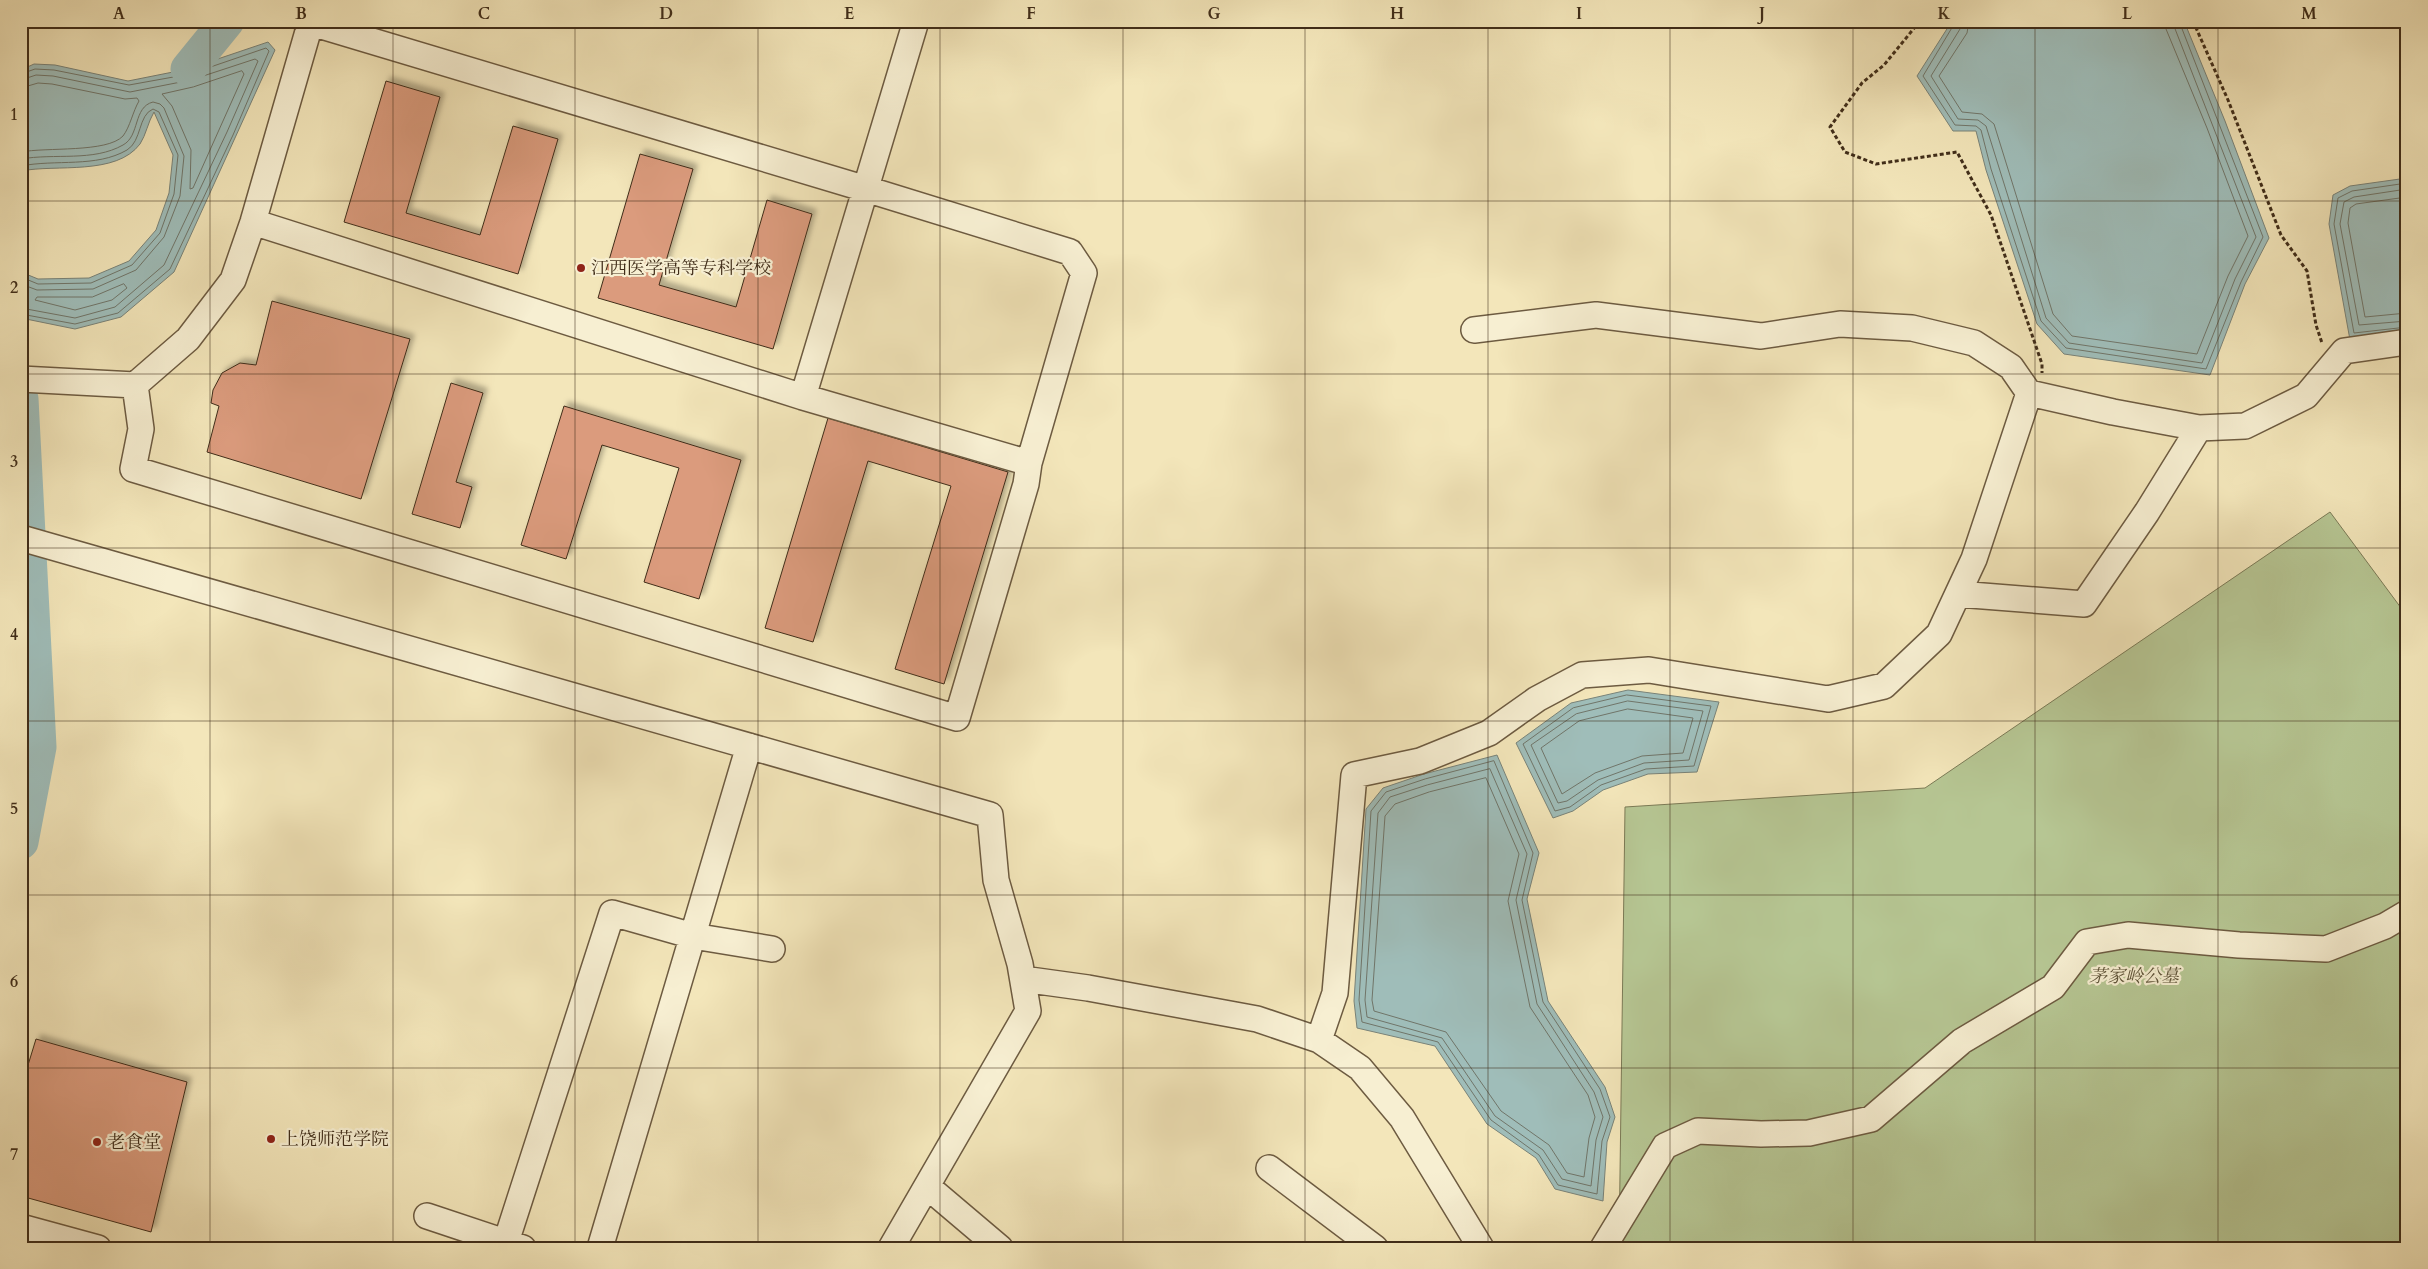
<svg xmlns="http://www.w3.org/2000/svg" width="2428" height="1269" viewBox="0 0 2428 1269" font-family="Cardo,'Noto Serif SC',serif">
	<defs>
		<filter id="shadow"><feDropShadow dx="4.5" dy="-4.5" stdDeviation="2.5" flood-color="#0004"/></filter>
	</defs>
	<rect width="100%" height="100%" fill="#f3e6ba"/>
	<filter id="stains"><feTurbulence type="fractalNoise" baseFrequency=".004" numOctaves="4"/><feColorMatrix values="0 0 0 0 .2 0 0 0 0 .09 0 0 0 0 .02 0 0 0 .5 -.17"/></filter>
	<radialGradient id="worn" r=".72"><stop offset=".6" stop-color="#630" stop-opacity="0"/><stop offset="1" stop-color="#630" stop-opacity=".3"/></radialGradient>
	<path fill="#b6c693" stroke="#7b7a56" d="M2330,512l77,104v632h-788l6,-441 300,-19z"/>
	<path fill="#9fbdb9" stroke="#798379" d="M1952,21h232l41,100 44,117 -24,46 -35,91 -146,-21 -27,-30 -51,-154 -10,-39h-23l-36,-55z
		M268,42l7,8 -101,222 -53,45 -46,12 -54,-11v-46l17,7 51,-1 40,-17 27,-31 13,-37 4,-38 -19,-43c-6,10 -8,23 -14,32 -24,32 -84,20 -119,27v-101l13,-6 21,1 73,16 60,-12z
		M2407,178v154l-57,8 -21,-116 4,-29 17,-9z
		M1628,690l91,12 -22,70 -49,2 -45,16 -30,21 -20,7 -37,-75 55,-40z
		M1497,755l42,98 -12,46 21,102 57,86 10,30 -8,25 -4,59 -48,-12 -19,-31 -49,-34 -52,-78 -78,-18 -3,-27 12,-192 17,-21 41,-14z"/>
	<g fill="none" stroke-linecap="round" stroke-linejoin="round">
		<path stroke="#707569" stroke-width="1" d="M1956,21l-33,55 32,49 21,1 5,4 10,39 50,152 25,27 140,21 35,-87 22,-45 -84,-216
			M1962,21l-2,8 -29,47 27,43 20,1 8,6 60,192 23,25 133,20 33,-84 21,-42 -84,-216
			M1969,21l-2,12 -28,43 23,36 20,2 12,10 59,190 19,22 125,18 31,-78 20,-40 -41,-108 -41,-99 -1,-8
			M242,71l2,3 -51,114 -3,1 1,-39 -19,-44 -10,-12 31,-7z
			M21,74l14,-5 19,1 75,15 61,-11 76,-26 3,3 -36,84 -63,134 -52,44 -43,11 -54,-10
			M21,80l15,-5 17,1 77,16 61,-12 64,-21 3,2 -31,71 -63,133 -49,42 -40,11 -54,-10
			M21,88l17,-5 14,1 73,15 12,-1 2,3c-6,10 -9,26 -16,35 -16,17 -77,11 -102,16
			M21,159c34,-6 72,3 102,-14 17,-9 10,-38 30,-43l7,2 4,4 20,48 -4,40 -16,41 -28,33 -43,19 -56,1 -16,-6
			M21,166c35,-7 75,2 106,-16 15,-9 11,-35 26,-41l6,3 19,43 -4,39 -14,39 -28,32 -41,18 -53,1 -17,-7
			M2407,183l-55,8 -14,7 -4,26 20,109 53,-6
			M2407,189l-53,8 -10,5 -4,22 19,101 48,-4
			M2407,197l-51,7 -6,4 -2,15 17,94 42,-4
			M124,284l3,4 -15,12 -37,10 -40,-10 2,-3h55z
			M1627,695l84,11 -17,60 -48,3 -45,16 -31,22 -15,4 -32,-67 50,-36z
			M1628,701l75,10 -14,49 -45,3 -46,17 -31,21 -9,2 -27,-58 45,-31z
			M1628,709l65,9 -10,35 -41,3 -47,17 -33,21 -21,-46 38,-27z
			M1494,761l39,92 -11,47 21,102 57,87 10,28 -8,24 -5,53 -39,-9 -19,-30 -48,-35 -53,-78 -76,-20 -3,-22 12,-189 15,-19 39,-13z
			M1490,769l37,85 -11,46 21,104 57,88 9,25 -7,23 -5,46 -29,-7 -19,-29 -48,-34 -53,-78 -75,-21 -2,-17 13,-187 12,-16 37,-12z
			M1486,778l33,76 -11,47 22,106 58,88 7,22 -6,21 -5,39 -17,-4 -18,-28 -48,-34 -55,-79 -72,-21 -2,-11 13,-184 10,-12 34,-12z"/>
		<path stroke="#9fbdb9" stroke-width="35" d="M188,69l39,-48
			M21,399l18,348 -18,95"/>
	</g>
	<path fill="#db9b7d" stroke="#402d19" filter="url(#shadow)" d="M386,81l54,16 -34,116 74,22 33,-109 45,13 -40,135 -174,-52z
		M640,154l53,15 -34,116 77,22 31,-107 45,14 -39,135 -175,-51z
		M272,301l138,38 -49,160 -154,-47 12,-46 -8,-3 2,-13 9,-17 18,-10 16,2z
		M451,383l32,10 -27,89 16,5 -12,41 -48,-14z
		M564,406l177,54 -42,139 -55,-17 35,-114 -77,-23 -36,114 -45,-14z
		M828,418l180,54 -64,212 -49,-15 56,-183 -83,-25 -55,181 -48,-14z
		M36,1039l151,43 -36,150 -130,-36v-108z"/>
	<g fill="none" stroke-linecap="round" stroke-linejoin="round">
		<defs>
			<path id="minor" d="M253,222l550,175 226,66
				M1474,330l122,-15 165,21 79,-12 72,4 62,15 37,24 18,26
				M21,379l114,6 53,-46 45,-59 20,-58 58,-201
				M135,385l6,44 -8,40 824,249 69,-234 3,-21 55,-190 -14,-21 -204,-63 -561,-168
				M803,397l113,-376
				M21,538l969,277 6,65 24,84 8,47 -137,237
				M1958,594l126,10 63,-92 52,-84
				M1023,979l65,9 169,31 62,21 41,28 42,50 79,130
				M1319,1040l16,-47 19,-218 66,-14 69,-28 48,-34 45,-24 67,-5 179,29 56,-13 55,-52 35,-75 55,-166 84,19 86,16 46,-2 61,-30 38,-45 63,-9
				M1269,1168l106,80
				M928,1187l72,61
				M427,1216l96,32
				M21,1227l77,21
				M506,1242l106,-329 81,23 79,13
				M600,1248l149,-502
				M1603,1248l62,-102 33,-15 63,3 48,-1 62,-14 91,-78 91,-54 34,-45 41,-7 111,10 87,4 59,-23 22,-13"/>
		</defs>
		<use href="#minor" stroke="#6d5b41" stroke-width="28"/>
		<path stroke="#402d19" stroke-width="3" stroke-dasharray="4 2.5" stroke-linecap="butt" d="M1920,21l-36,44 -22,18 -32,44 15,25 31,12 81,-12 34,63 51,149v9
			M2193,21l35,79 53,135 26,36 9,54 6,18"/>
		<use href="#minor" stroke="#f7efd2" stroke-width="25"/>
	</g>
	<path fill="none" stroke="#402d19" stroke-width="1" stroke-opacity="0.55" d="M210,21v1227M393,21v1227M575,21v1227M758,21v1227M940,21v1227M1123,21v1227M1305,21v1227M1488,21v1227M1670,21v1227M1853,21v1227M2035,21v1227M2218,21v1227M21,201h2386M21,374h2386M21,548h2386M21,721h2386M21,895h2386M21,1068h2386"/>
	<g fill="#8f2418" stroke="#f7efd2" stroke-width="2">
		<circle cx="581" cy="268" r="5"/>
		<circle cx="271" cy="1139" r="5"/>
		<circle cx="97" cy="1142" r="5"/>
	</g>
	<g text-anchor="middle" stroke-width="4.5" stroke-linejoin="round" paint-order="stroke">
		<g font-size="18" fill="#402d19" stroke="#f7efd2" text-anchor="start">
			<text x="591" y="274">江西医学高等专科学校</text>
			<text x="281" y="1145">上饶师范学院</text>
			<text x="107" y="1148">老食堂</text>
		</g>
		<g font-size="18" font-style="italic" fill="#5e5338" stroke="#f7efd2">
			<text x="2134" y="982">茅家岭公墓</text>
		</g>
	</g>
	<rect width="2428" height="1269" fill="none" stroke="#f3e6ba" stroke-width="55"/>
	<rect x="28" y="28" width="2372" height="1214" fill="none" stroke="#402d19" stroke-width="2"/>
	<g font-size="16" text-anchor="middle" font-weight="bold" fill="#402d19">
		<text x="119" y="19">A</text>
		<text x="301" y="19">B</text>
		<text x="484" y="19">C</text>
		<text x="666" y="19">D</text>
		<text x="849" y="19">E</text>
		<text x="1031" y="19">F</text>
		<text x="1214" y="19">G</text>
		<text x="1397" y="19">H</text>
		<text x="1579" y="19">I</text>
		<text x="1762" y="19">J</text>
		<text x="1944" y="19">K</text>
		<text x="2127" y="19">L</text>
		<text x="2309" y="19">M</text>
		<text x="14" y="120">1</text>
		<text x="14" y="293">2</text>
		<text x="14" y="467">3</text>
		<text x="14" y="640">4</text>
		<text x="14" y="814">5</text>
		<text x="14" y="987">6</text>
		<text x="14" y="1160">7</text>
	</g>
	<rect width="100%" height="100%" filter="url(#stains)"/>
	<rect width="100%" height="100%" fill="url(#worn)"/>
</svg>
